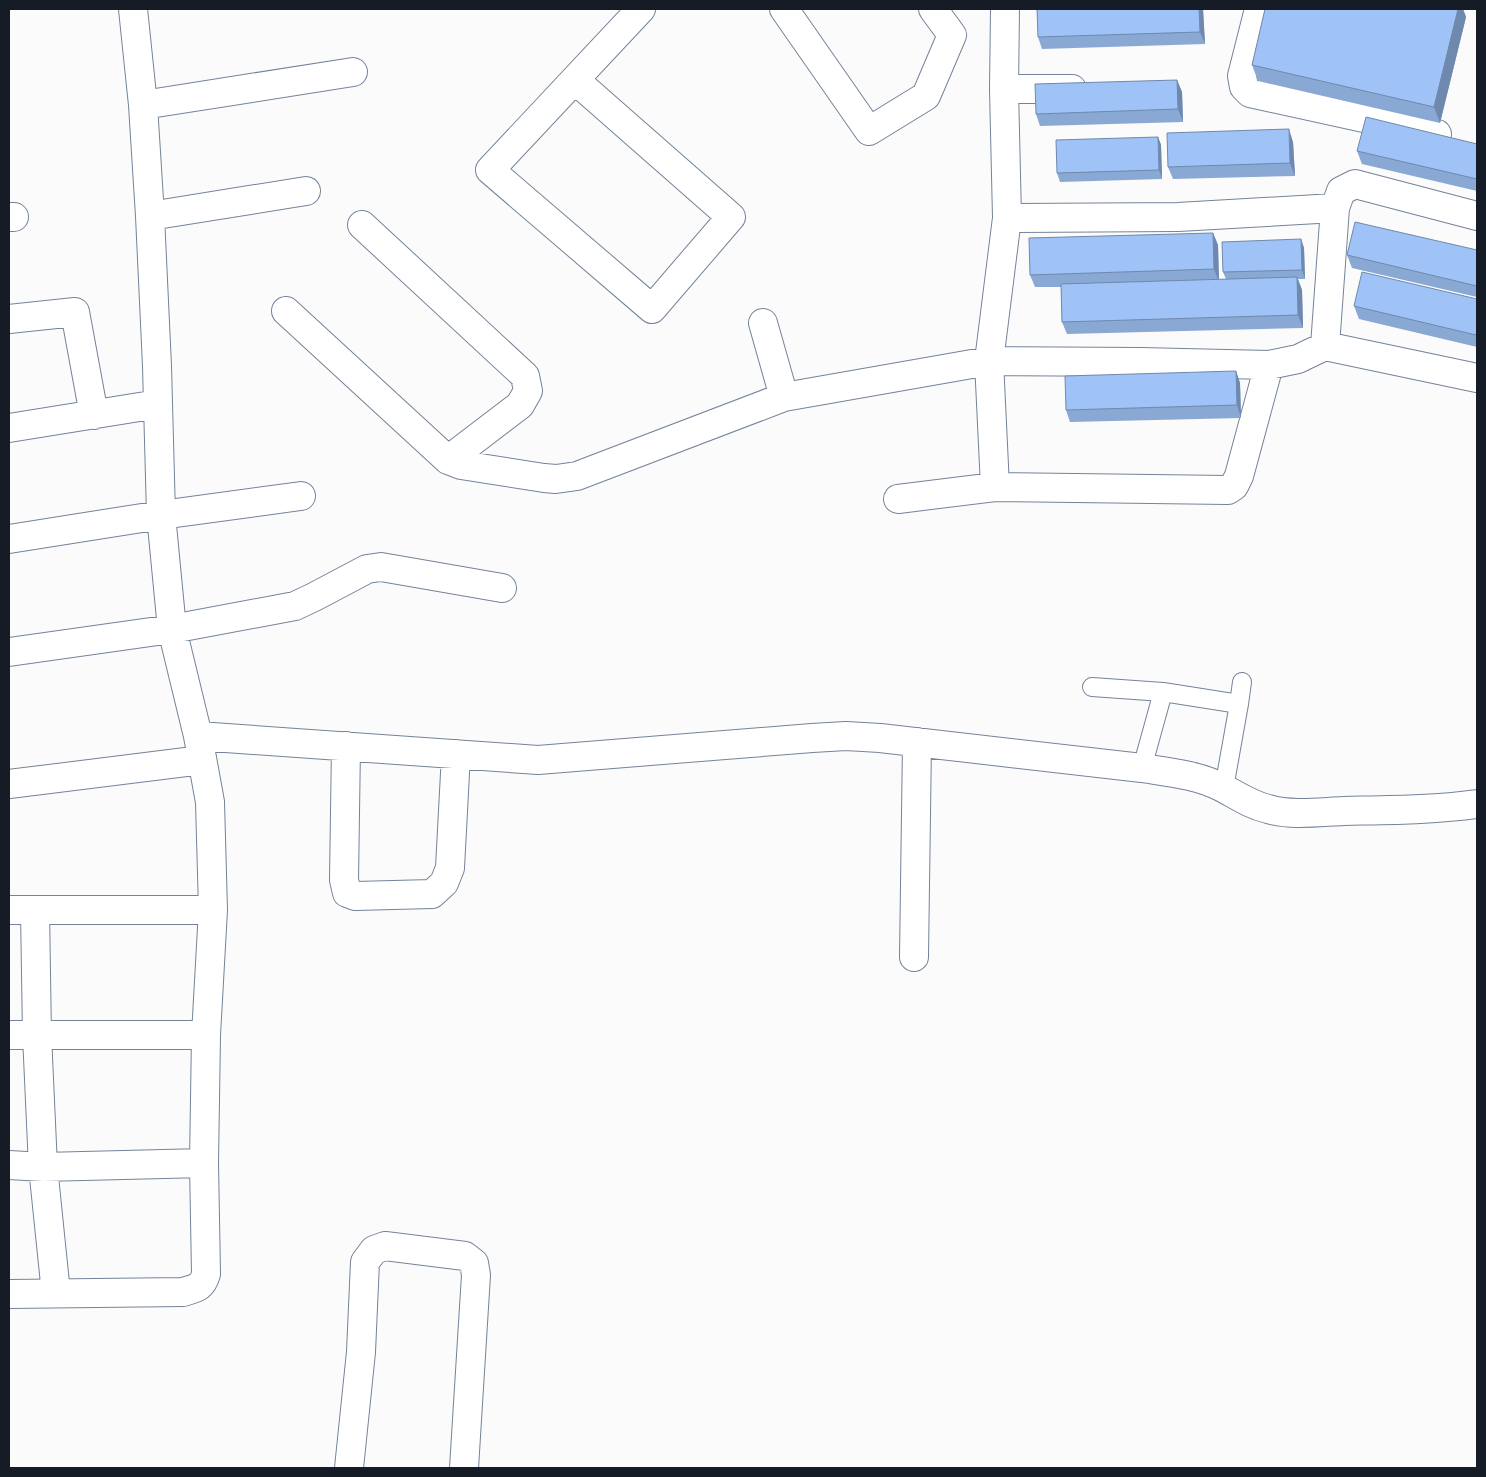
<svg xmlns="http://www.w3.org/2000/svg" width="1486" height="1477" viewBox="0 0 1486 1477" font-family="'Public Sans',sans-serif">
	<rect width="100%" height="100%" fill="#fbfbfb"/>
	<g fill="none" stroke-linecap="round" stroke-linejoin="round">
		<defs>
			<path id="lane" d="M1092,687l71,5 -21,76
				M1163,692l76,12 -15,84
				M1239,704l3,-22"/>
			<path id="street" d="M784,9l85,122 57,-35 26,-61 -19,-26
				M1259,9l-17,67 2,11 6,6 187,41
				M575,80l156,137 -79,92 -162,-139 151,-161
				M1004,89h68
				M143,105l210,-33
				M150,216l156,-25
				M9,217h5
				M1007,218l171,-1 157,-9 6,-17 14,-7 122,32
				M362,225l163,151 3,15 -8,14 -72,55
				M286,311l162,149 13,5 83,13 12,1 21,-3 207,-79 205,-36 152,1 128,3 29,-6 27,-13 152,32
				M9,319l66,-7 19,103
				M763,323l21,74
				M1325,346l10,-138
				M9,428l149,-24
				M995,487l-6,-126 18,-143 -3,-129 1,-80
				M898,499l97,-12 233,3 6,-4 5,-10 30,-111
				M9,539l152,-24 140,-19
				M9,652l163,-23 123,-23 19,-9 53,-28 14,-2 121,21
				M198,736l340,24 274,-22 34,-2 34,2 262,30c26,4 57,7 81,20 15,8 28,17 45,21 24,7 51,3 76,2 45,-1 89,-1 133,-7
				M346,746l-2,134 3,13 8,3 77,-2 12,-11 6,-15 6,-114
				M9,784l193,-24
				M9,910h204
				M35,910l2,125 6,132 13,126
				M914,957l3,-215
				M9,1035h197
				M9,1165l34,2 161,-4
				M9,1294l174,-2c13,-4 19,-4 23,-18l-2,-111 2,-128 7,-125 -3,-108 -12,-66 -26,-107 -11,-114 -4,-149 -7,-150 -7,-111 -10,-96
				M349,1468l12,-116 4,-90 9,-12 11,-4 80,10 9,7 2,12 -12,193"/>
		</defs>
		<use href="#lane" stroke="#748399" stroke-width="20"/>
		<use href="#street" stroke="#748399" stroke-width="30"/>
		<use href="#lane" stroke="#fff" stroke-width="18"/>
		<use href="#street" stroke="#fff" stroke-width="28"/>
	</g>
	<path fill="#89a8d4" d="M1037,9h166l2,35 -163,5 -4,-12z
		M1265,9h198l3,8 -26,106 -182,-42 -6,-16z
		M1177,80l5,12 1,30 -143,4 -4,-12z
		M1158,137l3,8 1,34 -102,3 -3,-9z
		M1293,142l2,34 -122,3 -5,-12z
		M1477,144v47l-115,-27 -5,-13z
		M1213,233l5,12 1,35 7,-1 -3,-7 78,-33 3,9 1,31h-7l4,11 1,38 -236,6 -5,-12 -1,-35h-26l-5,-12z
		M1477,250v47l-125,-29 -5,-13z
		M1477,299v48l-118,-28 -5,-13z
		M1236,371l4,12 1,35 -171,4 -4,-12z"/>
	<path fill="#6f88ad" d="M1199,9h4l2,35 -5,-12z
		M1458,9h5l3,8 -26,106 -6,-16z
		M1177,80l5,12 1,30 -5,-13z
		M1289,129l4,13 2,34 -5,-13z
		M1158,137l3,8 1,34 -3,-9z
		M1213,233l5,12 1,37 -5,-13z
		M1301,239l3,9 1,31 -3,-9z
		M1297,277l5,13 1,38 -5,-13z
		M1236,371l4,12 1,35 -4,-13z"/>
	<path fill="#9fc3f7" stroke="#6f88ad" d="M1037,9h162l1,23 -162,5z
		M1265,9h193l-24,98 -182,-42z
		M1177,80l1,29 -142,5 -1,-30z
		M1366,117l111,27v35l-120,-28z
		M1289,129l1,34 -122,4 -1,-34z
		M1158,137l1,33 -102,3 -1,-33z
		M1355,222l122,28v36l-130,-31z
		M1213,233l1,36 -184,6 -1,-37z
		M1301,239l1,31 -79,2 -1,-30z
		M1362,272l115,27v31l-1,5 -122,-29z
		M1297,277l1,38 -236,7 -1,-38z
		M1236,371l1,34 -171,5 -1,-34z"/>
	<rect width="1486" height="1477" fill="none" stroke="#161c25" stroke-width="20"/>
</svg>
